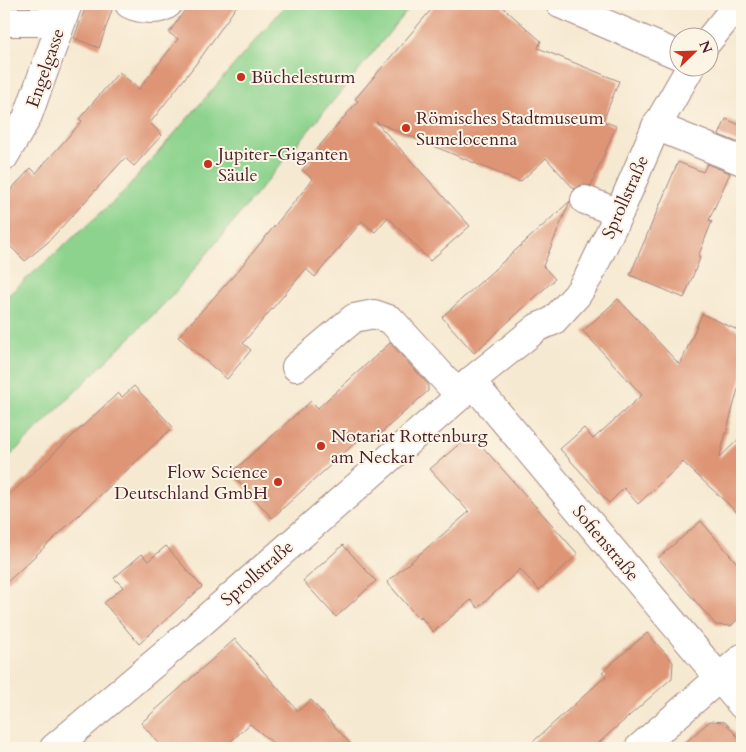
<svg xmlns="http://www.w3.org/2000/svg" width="746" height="752" viewBox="0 0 746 752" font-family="Cardo,serif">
	<rect width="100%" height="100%" fill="#fcf5e5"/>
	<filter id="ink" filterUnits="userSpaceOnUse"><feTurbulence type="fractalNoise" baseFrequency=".02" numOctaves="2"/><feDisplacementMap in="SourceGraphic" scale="10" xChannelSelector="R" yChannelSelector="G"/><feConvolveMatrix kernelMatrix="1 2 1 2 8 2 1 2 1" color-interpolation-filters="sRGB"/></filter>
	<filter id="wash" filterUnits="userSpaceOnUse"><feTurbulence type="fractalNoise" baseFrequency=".0096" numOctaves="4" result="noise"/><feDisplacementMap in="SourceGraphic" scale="20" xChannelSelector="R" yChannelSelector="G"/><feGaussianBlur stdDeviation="1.12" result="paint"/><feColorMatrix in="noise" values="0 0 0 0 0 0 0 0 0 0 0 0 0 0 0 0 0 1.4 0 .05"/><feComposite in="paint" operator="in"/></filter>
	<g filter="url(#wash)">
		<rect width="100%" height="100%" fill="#f6e9d1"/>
		<path fill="#8dd38e" stroke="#6c795c" d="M287,4h126l-241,292 -168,166v-163l117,-104z"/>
		<g id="blocks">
			<path fill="#de9576" d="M87,4h27l-15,44 -25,-10z
				M189,4h49l-36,52 -52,67 12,12 -28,31 -9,-8 -78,85 -22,18 -21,-21v-43l27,-29 5,5 46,-52 -3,-2 40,-47 20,17 39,-50 -9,-6z
				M436,4h63l42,37 -3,7 81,33 -16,40 13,5 -25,60 -9,-1 -8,4 -28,-31 -26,24 -144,-60 94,104 -40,35 -42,-44 -13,15 -13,-11 -47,56 -9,-8 -63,74 8,7 -24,29 -49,-42 58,-64 77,-94 -11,-9 9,-10 -2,-2 49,-57 -3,-2z
				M726,119l16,7v18l-23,-9z
				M678,162l25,10 4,-8 23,9 -21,47 3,1 -14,36 2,1 -16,40 -54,-23z
				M570,201l-27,65 12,13 -81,74 -32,-36z
				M618,299l62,66 22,-51 40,18v43l-23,83 23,-22v81l-59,-55 -45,42 -14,-16 -15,15 -49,-54 24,-21 9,11 49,-44 -59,-64z
				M390,343l38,41v7l-56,50 -7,-7 -93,84 -41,-45 80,-72 7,7z
				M134,386l39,41 -169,158v-85l114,-107 4,4z
				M471,434l107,120 -39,36 -19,-21 -42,39 -7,-8 -38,32 -12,-15 -2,2 -32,-37 82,-70 -39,-43z
				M701,521l41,48v46l-11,11 -15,-1 -58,-67z
				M343,545l33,36 -40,36 -33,-36z
				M166,546l36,41 -63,57 -35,-41 19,-16 -9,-9 28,-24 6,7z
				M647,633l26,29 -1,16 -79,70h-67l80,-72 -4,-4z
				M235,639l63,72 13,-11 43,48h-75l-29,-24 -27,24h-60l-22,-25z
				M710,721l15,1 17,20v6h-63z"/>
		</g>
	</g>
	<g filter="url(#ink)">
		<use href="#blocks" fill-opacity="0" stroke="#a0847e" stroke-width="1"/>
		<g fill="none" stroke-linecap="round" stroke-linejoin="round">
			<defs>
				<path id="minor" d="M129,4c9,5 30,8 39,0
					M560,4l118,51
					M4,22h56
					M656,126l86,35
					M4,157l23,-39 41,-114
					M585,200l34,13
					M296,367l58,-49 20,-4 17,6 69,76
					M471,381l271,324
					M639,748l103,-90"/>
				<path id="major" d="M708,41l30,-37
					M54,748l115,-97 291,-255 11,-15 67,-54 15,-6 24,-26 12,-19 30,-63 36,-84 35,-61"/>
			</defs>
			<use href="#minor" stroke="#a0847e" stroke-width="30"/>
			<use href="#major" stroke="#a0847e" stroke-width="30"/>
			<use href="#minor" stroke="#fff" stroke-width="28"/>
			<use href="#major" stroke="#fff" stroke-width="28"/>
		</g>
	</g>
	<g fill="#c8321e" stroke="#fcf5e5" stroke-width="2">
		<circle cx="241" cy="77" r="5"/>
		<circle cx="406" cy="128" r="5"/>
		<circle cx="208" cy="164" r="5"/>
		<circle cx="321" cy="446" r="5"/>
		<circle cx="278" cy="482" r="5"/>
	</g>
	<g text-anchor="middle" stroke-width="4" stroke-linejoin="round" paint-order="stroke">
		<g font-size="18" fill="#4a1f2b" stroke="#fcf5e5">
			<text transform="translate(45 68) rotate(-71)" y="6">Engelgasse</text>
			<text transform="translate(625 197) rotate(-66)" y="6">Sprollstraße</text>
			<text transform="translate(606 543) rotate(50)" y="6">Sofienstraße</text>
			<text transform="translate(257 573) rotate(-41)" y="6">Sprollstraße</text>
		</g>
		<g font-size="18" fill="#4a1f2b" stroke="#fcf5e5" text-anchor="start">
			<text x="251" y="83">Büchelesturm</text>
			<text x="416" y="124">Römisches Stadtmuseum<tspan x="416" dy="21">Sumelocenna</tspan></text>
			<text x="218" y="160">Jupiter-Giganten<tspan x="218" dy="21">Säule</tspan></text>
			<text x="331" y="442">Notariat Rottenburg<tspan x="331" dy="21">am Neckar</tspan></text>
			<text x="268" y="478" text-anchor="end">Flow Science<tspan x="268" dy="21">Deutschland GmbH</tspan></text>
		</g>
	</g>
	<rect width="746" height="752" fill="none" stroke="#fcf5e5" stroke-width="20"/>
	<g transform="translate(694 52) rotate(67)"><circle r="24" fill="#fcf5e5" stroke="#b59f9b"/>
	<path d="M0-4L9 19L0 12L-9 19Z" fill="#c8321e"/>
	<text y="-8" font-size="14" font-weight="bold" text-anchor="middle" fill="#4a1f2b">N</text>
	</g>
</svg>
